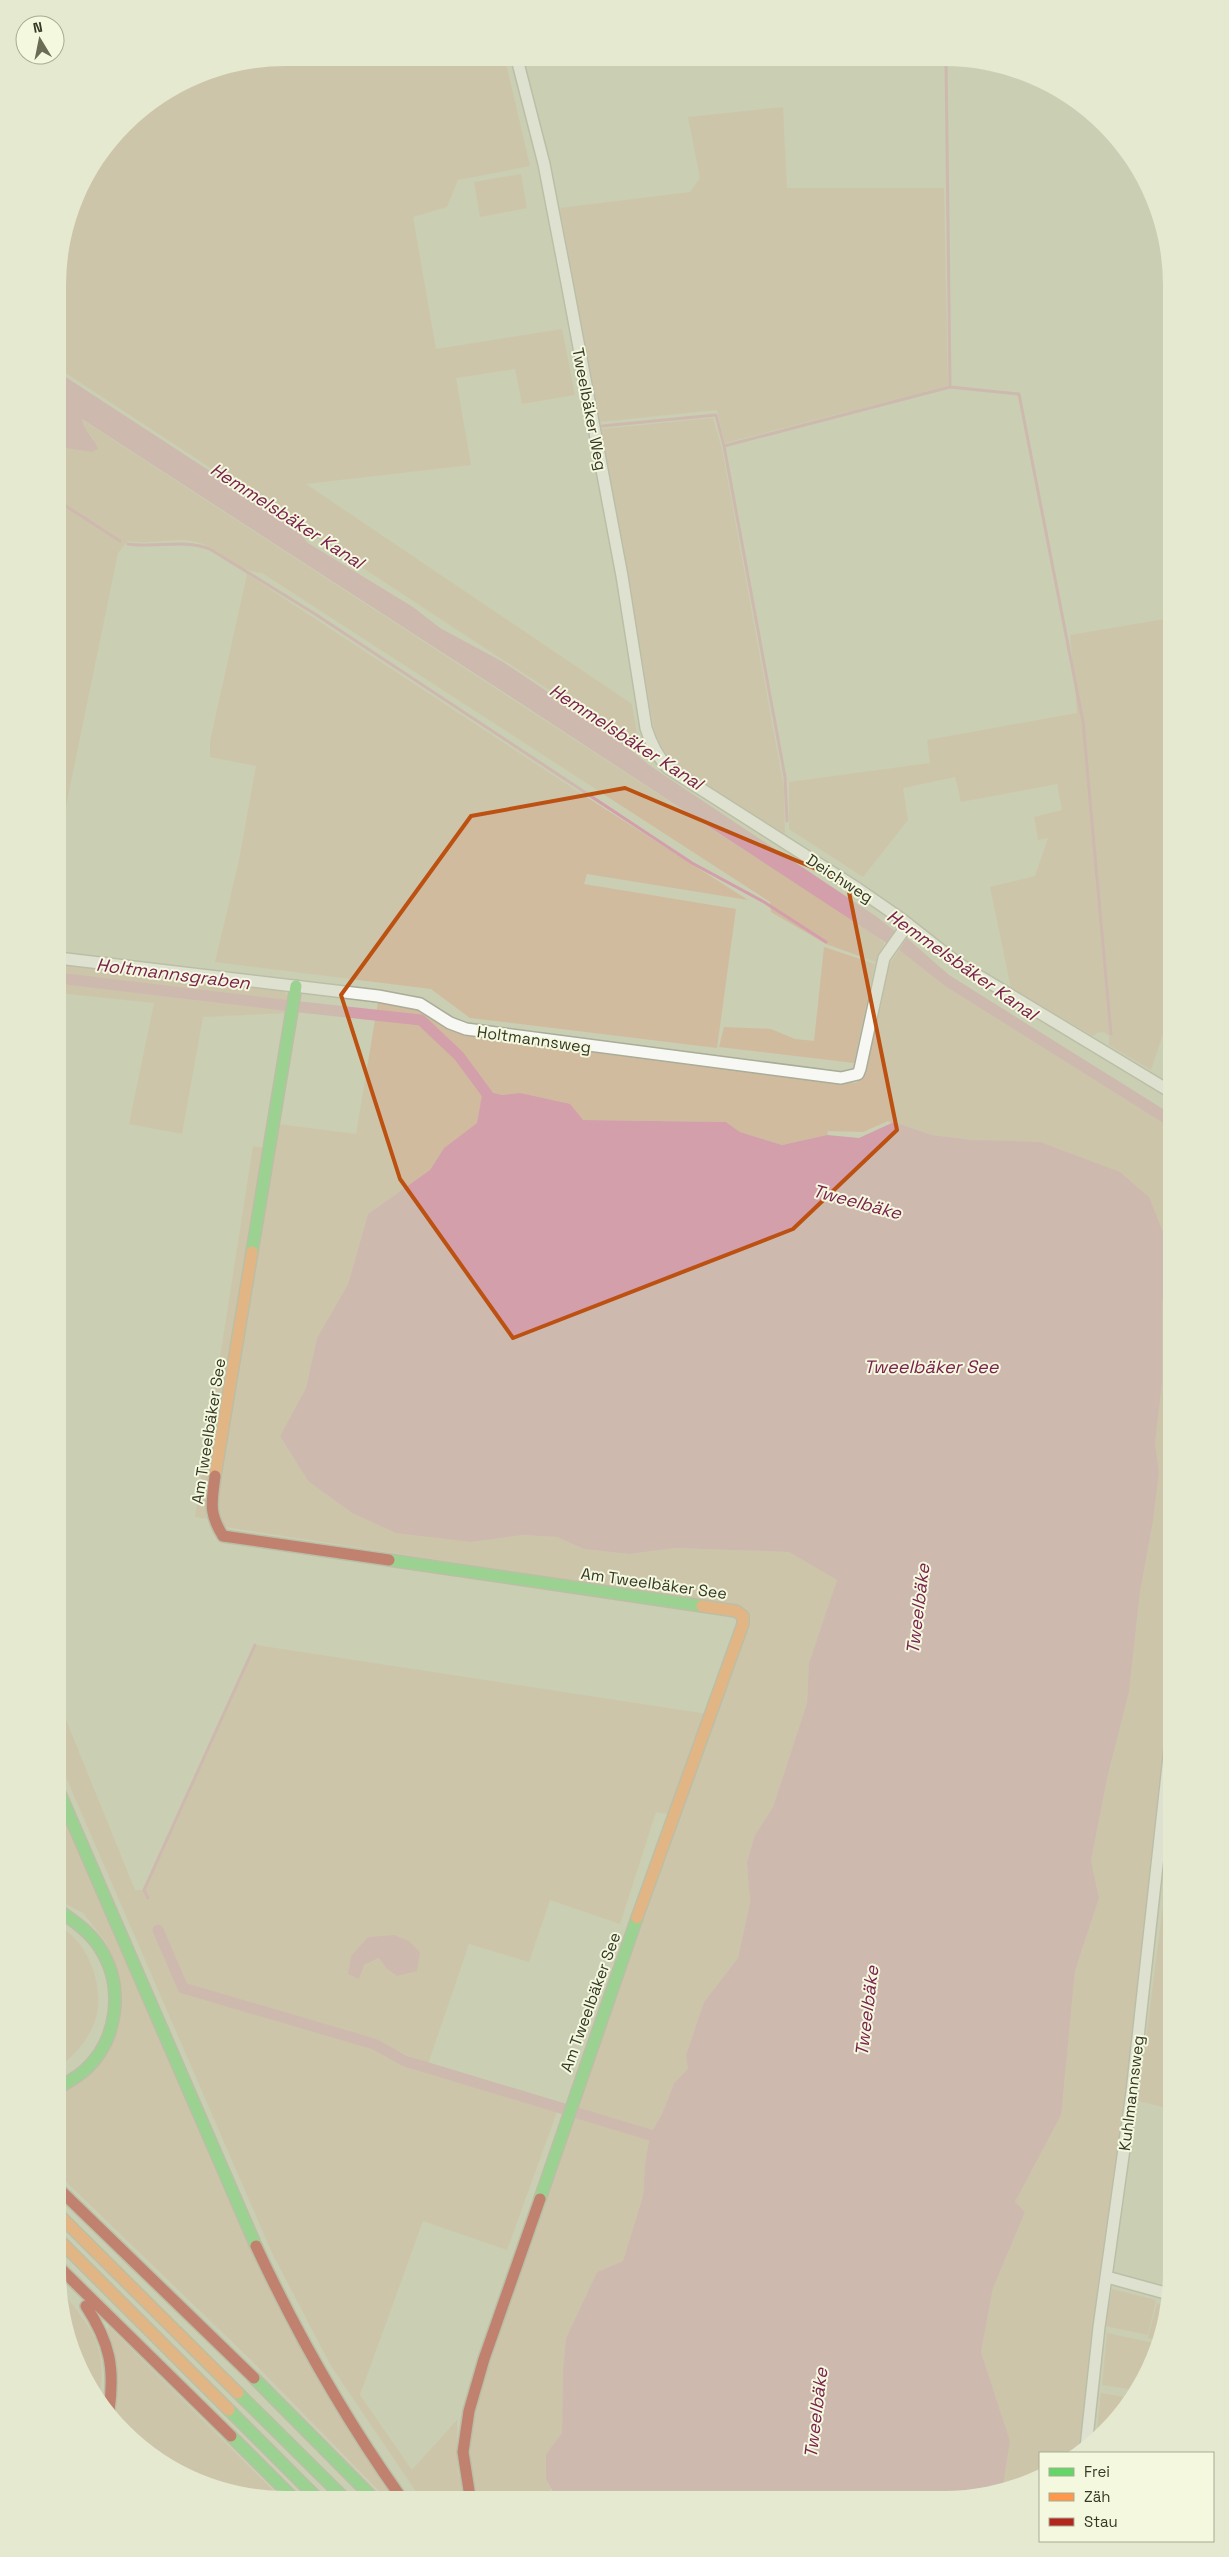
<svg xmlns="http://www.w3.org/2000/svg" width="1229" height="2557" viewBox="0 0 1229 2557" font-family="'Space Grotesk',sans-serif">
	<rect width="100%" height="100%" fill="#caceb3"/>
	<path fill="#d1bb9f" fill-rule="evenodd" d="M286,58l219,1 25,107 -72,14 -11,27 -34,10 23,132 126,-20 13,66 -53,9 -7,-35 -59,9 15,87 -165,19 326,220 7,42 -29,-16 -552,-362v-98l23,-86 54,-70 64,-39z
		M783,107l4,81h157l4,198 -223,57 -8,-33 -118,12 -39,-214 130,-16 10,-14 -12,-61z
		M521,174l6,34 -47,9 -6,-35z
		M713,418l9,31 62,339 1,46 -111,-69 -11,-11 -8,-19 -54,-306z
		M81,419l794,516 9,8 -5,20 -53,-19 -55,-32 -1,-10 -508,-329c-25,-2 -41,-24 -65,-31 -15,-5 -48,3 -69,-1l-10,12 -60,292v-398l13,2 23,-10 -11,-12z
		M247,574l341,224 160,102 -161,-26 -3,10 152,25 -19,139 -247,-30 -39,-29 -216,-27 24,-102 17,-94 -46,-9v-16z
		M1171,618v392l-20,60 -42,-25v-9l-5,-4 -7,1 -4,3 -82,-48 -21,-101 45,-11 13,-38 -10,2 -4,-23 28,-7 -5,-26 -96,18 -6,-25 -52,11 5,32 -45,57 -74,-48v-47l141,-19 -3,-23 150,-27 -7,-78z
		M824,947l51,17 -21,99 -135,-16 5,-20 47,2 24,10 19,2z
		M899,950l46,36 226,142v550l-45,413 -47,362h-39v22l-38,17 8,-51 -29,-89 12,-64 32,-76 -10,-9 54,-177 6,-55 24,-73 -8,-37 17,-87 21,-82 11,-100 13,-71 6,-49 -4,-29 7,-60v-73l5,-68 -194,-102 -41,-5 -38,-13 -3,1 -3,-2 -25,11 -35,-1 -1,4 -45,10 -42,-13 -14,-10 -143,-2 -63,-27 -18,2 -18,-5 -7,33 -33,25 -14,22 -62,44 -20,70 -31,54 -11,50 -26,48 28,45 44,32 119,29 52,-7 34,2 27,12 45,5 46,-6 114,4 48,28 -28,83 -2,40 -34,104 -18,28 -8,27 3,41 -12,55 -34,44 -18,53 3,14 -15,14 -12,31 -12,21 -5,29 -2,32 -20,65 -26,11 -31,66 -3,31 -1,64 -16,21 5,37 5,6h-81l-6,-57 7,-36 49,-146 224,-636 -11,-16 -513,-79 -10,-9 63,-394 78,10 22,-132 38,6 47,25 39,8 354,42 10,-9 21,-106z
		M58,963l226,26 4,8v16l-85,4 -21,117 -53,-10 25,-121 -96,-10z
		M253,1146l13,2 -60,371 -11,-2z
		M256,1645l452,69 -40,100 -12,-2 -36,112 -70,-24 -21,62 -60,-18 -41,120 -47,-20 -3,5 25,15 155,45 -51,141 -84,-29 -63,174 52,75 45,-50 1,53 7,24 -46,-1 -88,-130 -59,-113 -214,-494v-59l77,190h9zM409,1941l-23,27 -6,-10 -16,7z
		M58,1803l168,392 168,301h-10l-132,-135 -194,-187v-82l56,-53 -7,-95 -24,-31 -25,-13z
		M1165,1890l6,2v217l-33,-8z
		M58,1927c32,12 50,69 35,99 -7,16 -20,32 -35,40z
		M1112,2289l44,11 -8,35 -43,-9z
		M60,2290c31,36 49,58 39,108 -25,-30 -34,-70 -39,-108z
		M1157,2303l9,3 -8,34 -10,-2z
		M108,2326l170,169h-34l-60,-19 -49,-33 -22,-27z
		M1107,2333l51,11 -4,14 -19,32 -33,-5z
		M1101,2393l29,5 -15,24 -19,17z"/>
	<path fill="#d29fab" d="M58,372l233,152 17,19 105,64 27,21 63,34 115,77 31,26 228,152 19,15 -8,12 -383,-251 -423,-274c1,11 12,18 16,30l-6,3 -34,-5z
		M907,938l42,37 222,139v14l-226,-142 -46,-36z
		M483,1090l19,5 18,-2 50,11 13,16 143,2 14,10 42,13 45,-10 32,3 35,-16 38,13 41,5 67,2 80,30 29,25 18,45 -5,68v73l-7,60 4,29 -6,49 -13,71 -11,100 -21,82 -17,87 8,37 -24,73 -14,144 -46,87 10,10 -32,76 -12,64 29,89 -8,51 -59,7 -387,-2 -10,-18v-25l16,-21 1,-64 3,-31 31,-66 26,-11 20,-65 2,-32 5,-29 12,-21 12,-31 14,-14 -2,-14 18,-53 34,-44 12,-55 -3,-41 8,-27 18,-28 34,-104 2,-40 28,-83 -48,-28 -114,-4 -46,6 -45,-5 -27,-12 -34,-2 -52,7 -75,-9 -44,-20 -44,-32 -28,-45 26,-48 11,-50 31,-54 20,-70 62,-44 14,-22 33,-25z
		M394,1935l15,6 11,11 -3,19 -20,5 -11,-8 -7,-10 -15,7 -5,14 -11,-5 3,-18 17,-19z"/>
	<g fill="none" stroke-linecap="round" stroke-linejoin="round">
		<path stroke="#d29fab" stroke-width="3" d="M946,62l4,325
			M602,426l114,-11 8,31
			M58,501l62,40
			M128,544c28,4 55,-5 82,5l105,65 377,249 72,39 62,40
			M787,821l-2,-44 -61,-331 226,-59 69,7 64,328 28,312
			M1163,1242l8,3
			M148,1898l-4,-8 111,-245"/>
		<path stroke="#d29fab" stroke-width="11" d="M58,978l225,27
			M300,1007l121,13 38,36 34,46
			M158,1930l25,58 191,56 31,17 245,74"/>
		<defs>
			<path id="street" d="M517,59l27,105 22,114 56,298 24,152c5,16 11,28 22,40l190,121 42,29 59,46 212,128
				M58,958l320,38 42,8 30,19 16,6 375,49 17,-4 2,-5 24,-111 24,-34
				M1107,2277l62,17
				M1086,2447l13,-120 33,-235 39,-354"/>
			<path id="fast" d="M252,1252l44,-266
				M389,1560l313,46
				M58,1789l198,457
				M58,1910c16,11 32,22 42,38 25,39 18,93 -16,123 -8,7 -18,12 -26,17
				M540,2199l97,-281
				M254,2378l117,118
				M238,2393l104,103
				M229,2410l86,86
				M231,2436l59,59"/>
			<path id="slow" d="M215,1476l37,-224
				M637,1918l106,-294v-8l-7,-5 -34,-5
				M58,2214l180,179
				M58,2239l171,171"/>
			<path id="jam" d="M215,1476c-3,26 -7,36 8,60l166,24
				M58,2188l196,190
				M256,2246c41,88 88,171 144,250
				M58,2266l173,170
				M86,2306c24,37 29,62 23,105
				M470,2497l-7,-45 6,-41 15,-52 56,-160"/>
		</defs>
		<use href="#street" stroke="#a9ac97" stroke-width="14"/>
		<use href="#fast" stroke="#a9ac97" stroke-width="14"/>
		<use href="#slow" stroke="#a9ac97" stroke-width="14"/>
		<use href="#jam" stroke="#a9ac97" stroke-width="14"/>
		<use href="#street" stroke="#f7f8f4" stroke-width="11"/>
		<use href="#fast" stroke="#63d668" stroke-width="11"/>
		<use href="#slow" stroke="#ff974d" stroke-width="11"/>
		<use href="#jam" stroke="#b3261e" stroke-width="11"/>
	</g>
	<path d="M0 0H1229V2557H0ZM625,788l222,94 50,248 -104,99 -280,109 -113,-159 -59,-184 130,-179z" fill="#caceb3" fill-opacity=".55" fill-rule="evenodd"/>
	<path fill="none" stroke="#bc5112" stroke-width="4" stroke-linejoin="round" d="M625,788l222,94 50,248 -104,99 -280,109 -113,-159 -59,-184 130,-179z"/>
	<g text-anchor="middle" stroke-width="4" stroke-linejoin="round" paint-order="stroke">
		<g font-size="16" fill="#363824" stroke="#f4f8df">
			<text transform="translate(590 409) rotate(79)" y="6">Tweelbäker Weg</text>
			<text transform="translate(840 878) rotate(33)" y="6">Deichweg</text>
			<text transform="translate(534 1039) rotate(8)" y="6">Holtmannsweg</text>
			<text transform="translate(208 1431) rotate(-81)" y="6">Am Tweelbäker See</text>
			<text transform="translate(654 1583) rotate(8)" y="6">Am Tweelbäker See</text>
			<text transform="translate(590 2002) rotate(-70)" y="6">Am Tweelbäker See</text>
			<text transform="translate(1131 2093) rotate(-83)" y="6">Kuhlmannsweg</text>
		</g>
		<g font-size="18" font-style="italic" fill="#7a224d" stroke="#f4f8df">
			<text transform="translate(287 516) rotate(33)" y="6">Hemmelsbäker Kanal</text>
			<text transform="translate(626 737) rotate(33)" y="6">Hemmelsbäker Kanal</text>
			<text transform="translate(962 965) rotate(35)" y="6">Hemmelsbäker Kanal</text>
			<text transform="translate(173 974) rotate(7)" y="6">Holtmannsgraben</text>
			<text transform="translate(857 1202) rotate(15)" y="6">Tweelbäke</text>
			<text x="931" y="1373">Tweelbäker See</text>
			<text transform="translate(918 1609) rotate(-83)" y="6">Tweelbäke</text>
			<text transform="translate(867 2011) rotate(-83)" y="6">Tweelbäke</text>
			<text transform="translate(816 2413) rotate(-83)" y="6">Tweelbäke</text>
		</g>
	</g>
	<path d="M0 0H1229V2557H0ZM285 66H944A219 219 0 0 1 1163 285V2272A219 219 0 0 1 944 2491H285A219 219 0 0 1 66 2272V285A219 219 0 0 1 285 66Z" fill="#e5e9d0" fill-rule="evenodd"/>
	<rect x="1039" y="2452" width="175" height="90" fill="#f4f8df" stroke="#a8ab94"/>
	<rect x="1049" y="2468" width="25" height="8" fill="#63d668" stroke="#a8ab94"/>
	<text x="1084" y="2477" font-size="15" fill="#363824">Frei</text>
	<rect x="1049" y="2493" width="25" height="8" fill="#ff974d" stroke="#a8ab94"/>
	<text x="1084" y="2502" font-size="15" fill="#363824">Zäh</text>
	<rect x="1049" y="2518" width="25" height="8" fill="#b3261e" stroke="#a8ab94"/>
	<text x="1084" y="2527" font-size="15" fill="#363824">Stau</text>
	<g transform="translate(40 40) rotate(350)"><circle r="24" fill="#f4f8df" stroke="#a8ab94"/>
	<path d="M0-4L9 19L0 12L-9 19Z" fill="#6a6c56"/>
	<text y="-8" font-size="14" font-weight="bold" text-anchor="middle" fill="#363824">N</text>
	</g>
</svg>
